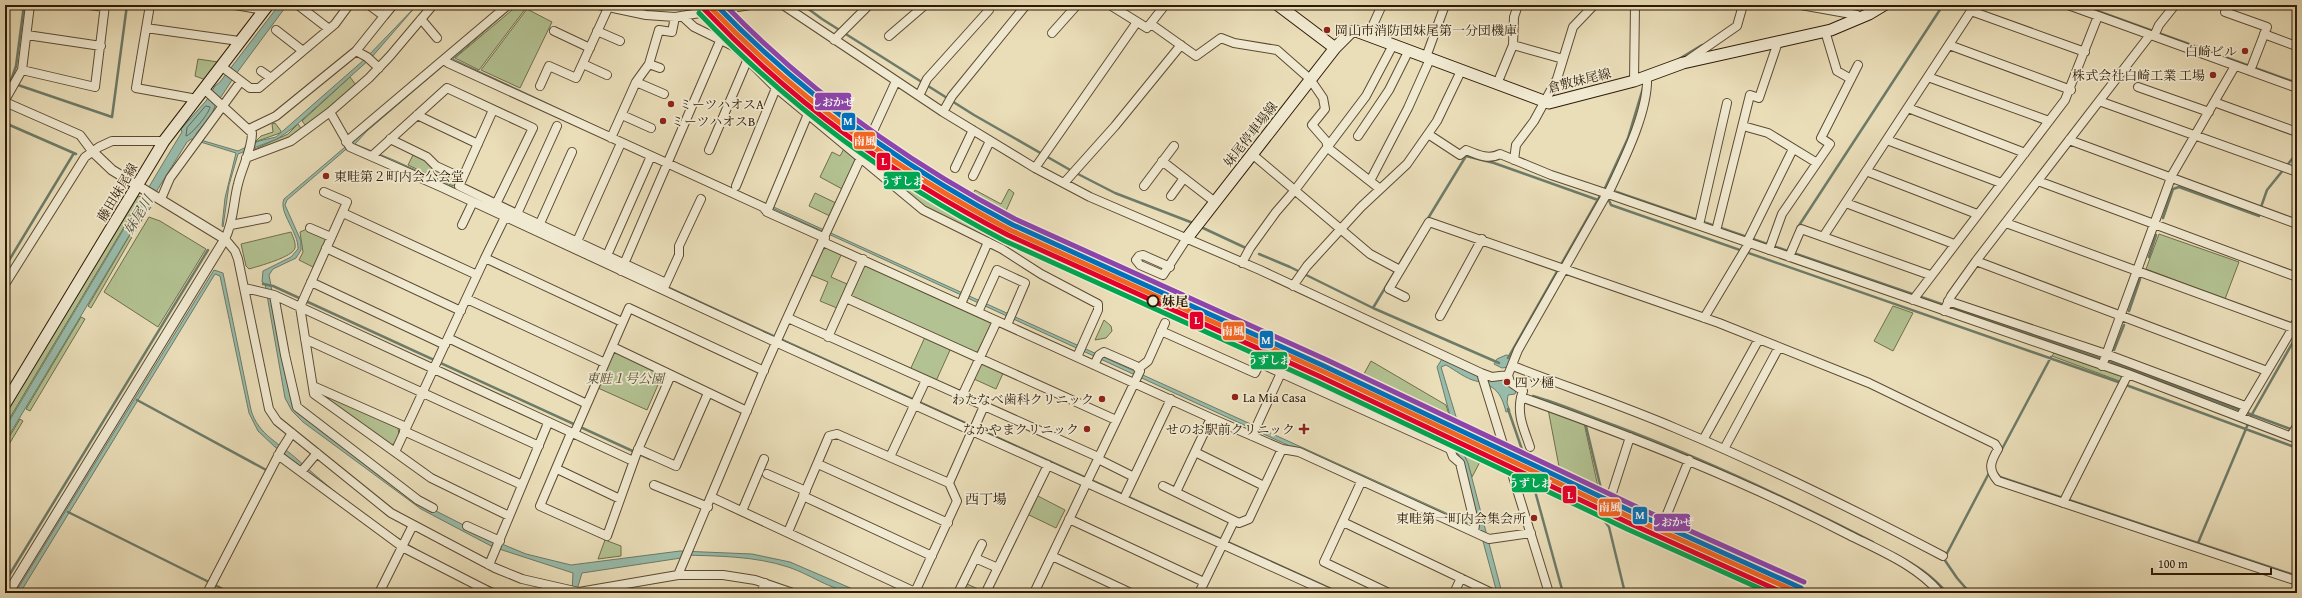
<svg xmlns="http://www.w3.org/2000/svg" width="2302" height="598" viewBox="0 0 2302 598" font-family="'Gentium Book Plus','Noto Serif JP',serif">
	<rect width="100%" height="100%" fill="#eadeb9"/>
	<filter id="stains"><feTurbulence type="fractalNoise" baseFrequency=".005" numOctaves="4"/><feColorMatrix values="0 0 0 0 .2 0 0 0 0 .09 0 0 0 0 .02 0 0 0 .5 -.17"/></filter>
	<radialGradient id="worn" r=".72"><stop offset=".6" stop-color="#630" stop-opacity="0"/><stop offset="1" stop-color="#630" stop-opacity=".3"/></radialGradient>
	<path fill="#b3c292" stroke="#706e4c" d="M518,5l8,3 -47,62 -24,-12z
		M527,9l25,13 -32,66 -39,-18z
		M198,59l20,3 -12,18 -11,-4z
		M350,77l6,8 -50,41 -4,-5z
		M275,123l6,8 -1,2 -25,9 6,-6 12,-4 -1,-8z
		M298,124l4,6 -18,11 -26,9 -3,-1 33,-15z
		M845,147l11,14 -12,29 -24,-13 12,-25 8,4z
		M882,150l86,51 7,-11 26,14 8,-15 5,4 -12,27 -16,-8 -2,2 -61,-36z
		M414,153l38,24 3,8 -2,1 -45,-21z
		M874,162c49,34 100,62 155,85l-1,4 -18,-6 -3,5 -84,-42 -48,-43z
		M815,193l23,11 -6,13 -23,-11z
		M138,196l4,1 -137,229v-14z
		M144,211h3l-56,97 -3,-2z
		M149,217l11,4 46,28 -48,78 -54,-35z
		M307,229l19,9 1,3 -14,26 -14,-7 4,-8 -3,-20z
		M291,232c2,5 5,11 4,16 -2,9 -36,18 -46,21l-3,-3 -5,-22z
		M2159,234l80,28 -14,37 -79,-30z
		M828,247l14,6 -11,24 16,7 -10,24 -17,-7 8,-19 -17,-7 11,-25z
		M869,265l118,54 4,5 -13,27 -3,2 -122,-54 -2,-4 11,-27z
		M1893,306l20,7 -20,38 -19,-10z
		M81,317l4,2 -55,92 -4,-2z
		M1104,320l7,6 1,5 -6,7 -11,2z
		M925,337l26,11 -15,33 -26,-11z
		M617,352l42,20 2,6 -14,32 -49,-22 15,-35z
		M2054,353l70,24 -2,5 -70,-26z
		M1260,356l61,27 2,-4 135,63 -1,10 4,9 -10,-15 -192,-86z
		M1371,361l75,44 7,22 -94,-44z
		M984,363l20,8 -8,18 -22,-10 6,-14z
		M325,394l73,34 1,7 -3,8 -5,2 -67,-47z
		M1548,409l36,14 16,73 -39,-19z
		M20,419l3,2 -18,30v-7z
		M1464,446l29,13 -2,3 -9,-4 -10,19 -9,-27z
		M1036,495l29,15 -9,18 -29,-14z
		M605,540l16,6v10l-23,3z
		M967,584l20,9h-24z"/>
	<path fill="#98bcab" stroke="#6d7b69" d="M279,5h8l-51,69 -21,32 -3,8 -16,20 8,7 34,10 21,-10 17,-4 89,-78 52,-54 -46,53 -78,70 -16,11 -39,15 -9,31 -6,42 -1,-1 3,-28 11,-45 -45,-14 -4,3 -39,63 3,2 -2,3 -5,1 -139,231v-14l166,-278 11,-18 -1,-3 25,-28 9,-15 5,-4z
		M512,5h3l-62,54 158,74 866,394 -14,-64 -6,-11 4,-21 -9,-8 -15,-56 5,-8 35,17 27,3v4l12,7 -1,4 -7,1 -1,8 3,8 -4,1c-5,-19 -10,-26 -30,-31 -10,-2 -21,-11 -30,-16l-5,2 16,53 8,10 -3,21 6,12 34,130h-5l-16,-59 -1031,-474 -83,71 -12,13 41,17 364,168 582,264h-6l-985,-448 -64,55 -2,5 16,36v9l-5,8 -23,11 -4,6 24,128 139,106 65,33 29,12 45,11 109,-14 72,3 38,8 72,31c-29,0 -47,-17 -74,-26 -33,-11 -71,-11 -105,-12l-2,3 -99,15 -6,20h-4l1,-20 -80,-26 -72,-38 -118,-87 -11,-11 -7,-13 -20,-114 -3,-2 1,-11 28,-14 7,-8c1,-16 -20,-37 -14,-50z
		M214,270l9,3 28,137c7,25 30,34 47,50 59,53 133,107 209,133l-19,-4 -80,-42 -133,-100 -17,-16 -9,-18 -29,-137 -5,-2 -195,319h-5z
		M1506,355l5,1 -2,11 -7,1 -8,-4 3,-5z"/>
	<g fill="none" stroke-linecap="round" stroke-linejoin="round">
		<path stroke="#626b58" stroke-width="1" d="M206,106l4,1c-1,7 -19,28 -24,29l1,-8z"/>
		<path stroke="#6d7b69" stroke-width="2.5" d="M803,5l19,14 152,96 98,56
			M2081,5l216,78
			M1679,59l23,-14
			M5,81l5,2 6,-17 8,-61
			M18,85l94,32 15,-112
			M5,123l71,31
			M1076,173l39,20 78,30
			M1605,188l505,174 183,68
			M1605,188l23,-50 15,-50
			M1608,198l3,7 510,178
			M2261,207l6,-17 30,-37
			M2163,218l10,-29 6,-2 80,29
			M1427,220l39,-64 28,7 104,37
			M1798,227l145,-222
			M1203,228l45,21
			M1259,254l31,13 83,41 126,55
			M2149,257l7,-22
			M5,267l69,-114
			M263,284l10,2 24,11 353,162
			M1373,308l36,-60
			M2129,311l11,-32
			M2114,350l10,-25
			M1508,358l93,-164
			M2126,385l171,63
			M1533,396c28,8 55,20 83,30 88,33 173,73 257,116
			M137,400l131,71
			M1508,409l18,52
			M2251,416l46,-81
			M1585,422l18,75
			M2001,451l50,-94
			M1996,472l4,5 297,99
			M1532,480l31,113
			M1597,511l12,16 16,66
			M68,512l163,81
			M2198,543l50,-119
			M1895,554c21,11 36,21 52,39
			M5,582l203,-332
			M1970,593l-13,-15 -13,-19 45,-86"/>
		<defs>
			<path id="minor" d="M89,5l16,2
				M150,5l-14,83 61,11
				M235,5l29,5
				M298,5l31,24
				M599,5l47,10 29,2 75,-12
				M783,5l160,107 92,56 55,29 170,73 221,103
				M1110,5l37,23 18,-23
				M1801,5l56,10 5,3
				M2068,5l229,83
				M2225,12l42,15 -17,44
				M384,16l9,-11
				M682,16l12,11 41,20 41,41 147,122 79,39 39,25 57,30v6l-21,47
				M421,19l16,19
				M1151,24l45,32 25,-18 13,5 43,7 33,29 13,19 2,11 -13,16 14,16 2,7 52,41
				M146,28l93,13
				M276,30l27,21
				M554,31l36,17
				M597,31l23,10
				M1825,31l12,40 14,8
				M1052,33l25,-28
				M2264,34l32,12
				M27,35l74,11
				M889,36l36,-31
				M1368,36l14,-31
				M2154,36l5,-11 16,-20
				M834,40l35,-35
				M1513,45l50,14
				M1949,45l122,45
				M356,51l11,6 12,11
				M1426,57l19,-52
				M1685,62l52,-36 6,-21
				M448,63l315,144 4,5 58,26
				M583,64l24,11
				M649,64l11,4
				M221,66l29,22h9l76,-64 14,-19
				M22,70l73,17 10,-82
				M261,71l10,7
				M1928,77l121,44
				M1634,81l1,-76
				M636,82l28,12
				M1497,84l16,-39 1,-28 4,-12
				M540,86l9,-20 27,12 32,-70
				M2138,87l71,25
				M204,89l48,44c0,17 -10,34 -14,51 -5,19 -4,37 -13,55l10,12 3,8 31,150 8,12 114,92 104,55 27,11 57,13 99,-17h45l32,5 38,13
				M919,96l8,-17 62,-69
				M5,100l17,-30 8,-65
				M2099,101l198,71
				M5,102l75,33 12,16
				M2214,102l80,29
				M1908,108l117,45
				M493,110l-34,76 58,28 40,-88
				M330,112l20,35 91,40 330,153 559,253
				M943,112l9,-16 74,-91
				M417,115l61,29
				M622,115l29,13
				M1743,126l25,7 49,30
				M249,129l27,-13 80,-65 28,-35 -15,-11
				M1428,134l32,21 6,-5c12,5 23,10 34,4l51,21 57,19c15,-32 41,-83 39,-118
				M1358,136l31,-46 20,-40
				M611,138l25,-56 13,-18 10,-34 13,2 3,-15
				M390,139l37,18 9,9 26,12
				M1887,140l114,43
				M2069,140l228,84
				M346,142l162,-137
				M709,150l38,-89
				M1252,154l118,100 30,16
				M372,156l75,-68 86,40 -37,76
				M246,158l45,-17 39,-29 39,-34 21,-22 43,-51
				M1514,160l2,-15 18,-24 23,-42 16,-52 21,-22
				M1162,161l53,41
				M955,168l18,-38
				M1035,168l102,-146
				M1866,171l111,43
				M973,176l17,-35
				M1370,181l38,-73 22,-49
				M2038,181l259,96
				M1064,183l51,-57 66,-81
				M736,186l40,-98
				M1144,186l30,-40
				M324,192l23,10 -47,105 14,87 117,84 78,38
				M1171,196l13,-18
				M161,199l9,-21 71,-97
				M1846,203l108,41
				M767,212l41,-98
				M343,213l134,62
				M507,213l-22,45 137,64
				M517,214l149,69
				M2006,223l287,105
				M231,225l36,-7
				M462,225l11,-23
				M1699,225l28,-122
				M310,228l21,9
				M537,230l35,-78
				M1716,231l34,-136 9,3 19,-56
				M1823,237l148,-226 114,41
				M823,242l388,176 71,31 17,3 190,87 42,-6
				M1747,242l46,-93
				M575,246l46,-103
				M326,248l135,63
				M1769,250l13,-36 48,-70 -9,-6 37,-73
				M1789,257l12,-28 129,46
				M605,260l46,-104
				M1976,261l291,110
				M1242,263l8,-15 26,-36 19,-22 71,-94 27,-51
				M1170,267l-27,-12 -4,1 -3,4 4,5 23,10 24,-37
				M621,271l99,-230
				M311,282l134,63
				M5,284l80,-127 14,-10 13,-6h52
				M1293,286l14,-20 54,-59 46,-43 30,-43 24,-50
				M245,288l29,7 359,166
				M664,288l15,-33v-9l22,-47
				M274,295l11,60 12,52 121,93 15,8
				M1405,297l-16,-8 40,-67 290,101 150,60 126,61 3,5c-7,12 -11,20 0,32l299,100
				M846,298l270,122
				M467,299l138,64
				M1913,300l152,-200 33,-84
				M1948,301l158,53 139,52
				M961,304l27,-62
				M1944,311l7,-15 25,-35 174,-226
				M978,312l19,-42 28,13 -18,42
				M1440,316l42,-77
				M788,318l308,138 6,5 32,16
				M1704,318l45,-75
				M1161,331l94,42 5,-10 21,10
				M828,337l35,-78
				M448,338l139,66
				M305,339l234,107
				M613,347l134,64
				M1513,366c54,21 108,39 162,62 91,38 180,82 268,128
				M2102,366l70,-191 63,-109
				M1139,368l9,-7 17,-38
				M1508,375l2,7 13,9 -2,6c112,40 222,83 328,138 32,16 67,30 91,58
				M313,386l93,41
				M962,396l35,-75
				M1521,397c-4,19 3,32 9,50
				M2240,417l57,-96
				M404,431l118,54
				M973,431l11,-25
				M571,433l-31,73 67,30 30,-84 34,-77
				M574,434l55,-126 135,63
				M1252,436l29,-63 169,76 3,8 7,6 15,62 -1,6
				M2291,436l6,-10
				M1703,440l56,-101
				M638,449l38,17 32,-73
				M1724,449l55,-102
				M395,452l90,-194
				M1195,452l69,34
				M278,455l126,93 88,45
				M890,457l36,-77
				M818,464l130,59
				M557,469l63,30
				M301,472l16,-19
				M767,474l39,17
				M1361,482l-37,80 65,31
				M949,483l23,-52
				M654,485l54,22
				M1163,486l76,37 10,-4 33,-70
				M1176,492l35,-74
				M1612,493l18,-56
				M1126,494l45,-95
				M803,496l129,60
				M711,497l204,95 42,-91 -8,-18 -112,-49 -8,2 -41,96
				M2063,503l65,-129
				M742,511l22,-52
				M1069,519l135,63
				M1665,519l24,-59
				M1343,522l149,71
				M467,526l33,15
				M1052,556l79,37
				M975,558l23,10
				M489,565l59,-142
				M678,575c29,-68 56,-135 85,-203 43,-98 89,-194 133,-291
				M207,593l73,-141 12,-19
				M379,593l34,-68
				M761,593l4,-10
				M958,593l24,-49
				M994,593l-7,-3 61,-125
				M1034,593l106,-222 -4,-5 -32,-14 -5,3 -5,10
				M1199,593l35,-72
				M1454,593l7,-15
				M1549,593l-68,-220 11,4 16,-2 10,-25 87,-153 3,-3 520,180 169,65"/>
			<path id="tertiary" d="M8,593l217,-354 -113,-69 -20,-19"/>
			<path id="secondary" d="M1278,5l57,43
				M1187,238l148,-190 16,-16 5,-1 193,72 85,-22 49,-18 148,-33 38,-16 15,-9
				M5,404l159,-263 104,-136"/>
		</defs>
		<use href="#minor" stroke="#5c4b32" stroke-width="10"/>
		<use href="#tertiary" stroke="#5c4b32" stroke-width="11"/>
		<use href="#secondary" stroke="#2d1a05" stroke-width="13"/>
		<use href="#minor" stroke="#f1ead2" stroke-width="8"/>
		<use href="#tertiary" stroke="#f1ead2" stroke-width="9"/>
		<use href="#secondary" stroke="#f1ead2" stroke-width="11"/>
		<defs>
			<path id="rail-1" d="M708,5c91,95 186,163 302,225l312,141 310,147 167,75"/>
			<path id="rail-2" d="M704,9c90,94 188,166 304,226l311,141 310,147 155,70"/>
			<path id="rail-3" d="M716,5c87,90 186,161 297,220l311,141 311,147 166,75"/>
			<path id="rail-4" d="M699,13c91,95 190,167 306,228l312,141 310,147 143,64"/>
			<path id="rail-5" d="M725,5c85,88 182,157 290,214l312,141 310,147 167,75"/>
		</defs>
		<use href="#rail-1" stroke="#f1ead2" stroke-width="8"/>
		<use href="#rail-2" stroke="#f1ead2" stroke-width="8"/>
		<use href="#rail-3" stroke="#f1ead2" stroke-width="8"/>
		<use href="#rail-4" stroke="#f1ead2" stroke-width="8"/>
		<use href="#rail-5" stroke="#f1ead2" stroke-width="8"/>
		<use href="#rail-1" stroke="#f26522" stroke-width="5"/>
		<use href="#rail-2" stroke="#e4002b" stroke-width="5"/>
		<use href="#rail-3" stroke="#0071be" stroke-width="5"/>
		<use href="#rail-4" stroke="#00a651" stroke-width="5"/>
		<use href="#rail-5" stroke="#8e44ad" stroke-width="5"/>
	</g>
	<g fill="#8f2418" stroke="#f1ead2" stroke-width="1.5">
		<circle cx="1327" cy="30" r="4"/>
		<circle cx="2245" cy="51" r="4"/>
		<circle cx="2213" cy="75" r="4"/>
		<circle cx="671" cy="104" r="4"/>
		<circle cx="663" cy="121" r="4"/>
		<circle cx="326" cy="176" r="4"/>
		<circle cx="1507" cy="382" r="4"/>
		<circle cx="1235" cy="397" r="4"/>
		<circle cx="1102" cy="399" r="4"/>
		<circle cx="1087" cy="429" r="4"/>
		<path d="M1302 423h4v4h4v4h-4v4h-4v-4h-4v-4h4z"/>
		<circle cx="1534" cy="518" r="4"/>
	</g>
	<circle fill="#f1ead2" stroke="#2d1a05" stroke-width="2" cx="1153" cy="301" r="5.5"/>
	<g text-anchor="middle" stroke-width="3.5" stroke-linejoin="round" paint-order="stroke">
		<g font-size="13" fill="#2d1a05" stroke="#f1ead2" text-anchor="start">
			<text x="1335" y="35">岡山市消防団妹尾第一分団機庫</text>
			<text x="2237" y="56" text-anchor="end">白崎ビル</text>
			<text x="2205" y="80" text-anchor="end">株式会社白崎工業 工場</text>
			<text x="679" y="109">ミーツハオスA</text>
			<text x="671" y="126">ミーツハオスB</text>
			<text x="334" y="181">東畦第２町内会公会堂</text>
			<text x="1515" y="387">四ツ樋</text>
			<text x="1243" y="402">La Mia Casa</text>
			<text x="1094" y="404" text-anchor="end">わたなべ歯科クリニック</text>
			<text x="1079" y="434" text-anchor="end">なかやまクリニック</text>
			<text x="1295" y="434" text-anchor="end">せのお駅前クリニック</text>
			<text x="1526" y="523" text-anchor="end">東畦第一町内会集会所</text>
		</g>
		<g font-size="13" fill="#2d1a05" stroke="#f1ead2">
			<text transform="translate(1579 80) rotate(-14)" y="5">倉敷妹尾線</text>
			<text transform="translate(1250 134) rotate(-52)" y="5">妹尾停車場線</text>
			<text transform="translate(117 192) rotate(-59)" y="5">藤田妹尾線</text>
		</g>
		<g font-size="13" font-weight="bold" fill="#2d1a05" stroke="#f1ead2" text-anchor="start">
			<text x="1162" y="306">妹尾</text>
		</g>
		<g font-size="13" font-style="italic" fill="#554c2f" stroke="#f1ead2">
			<text x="625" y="383">東畦１号公園</text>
		</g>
		<g font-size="14" font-style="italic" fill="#52533f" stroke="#f1ead2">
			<text transform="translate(138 215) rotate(-59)" y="5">妹尾川</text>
		</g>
		<g font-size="14" fill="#2d1a05" stroke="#f1ead2">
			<text x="986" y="504">西丁場</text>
		</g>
	</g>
	<g stroke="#f1ead2" stroke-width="1.5">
		<rect x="814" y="92" width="38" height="19" rx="4" fill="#8e44ad"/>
		<rect x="841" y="112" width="15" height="19" rx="4" fill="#0071be"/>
		<rect x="853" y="131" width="23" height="19" rx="4" fill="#f26522"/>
		<rect x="876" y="152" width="15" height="19" rx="4" fill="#e4002b"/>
		<rect x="883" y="171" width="38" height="19" rx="4" fill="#00a651"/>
		<rect x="1189" y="311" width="15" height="19" rx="4" fill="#e4002b"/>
		<rect x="1222" y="321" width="23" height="20" rx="4" fill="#f26522"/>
		<rect x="1259" y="330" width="15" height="19" rx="4" fill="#0071be"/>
		<rect x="1250" y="351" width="38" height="19" rx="4" fill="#00a651"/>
		<rect x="1511" y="473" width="38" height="20" rx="4" fill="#00a651"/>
		<rect x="1562" y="485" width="15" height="19" rx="4" fill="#e4002b"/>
		<rect x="1598" y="498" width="23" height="19" rx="4" fill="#f26522"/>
		<rect x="1632" y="506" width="16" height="19" rx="4" fill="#0071be"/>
		<rect x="1653" y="513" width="38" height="19" rx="4" fill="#8e44ad"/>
	</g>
	<g font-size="11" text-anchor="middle" font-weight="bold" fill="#fff">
		<text x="833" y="106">しおかぜ</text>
		<text x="848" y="125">M</text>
		<text x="865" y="145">南風</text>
		<text x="884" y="165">L</text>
		<text x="902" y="185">うずしお</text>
		<text x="1197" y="324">L</text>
		<text x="1233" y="335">南風</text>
		<text x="1266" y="344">M</text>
		<text x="1269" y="364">うずしお</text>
		<text x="1530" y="487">うずしお</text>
		<text x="1570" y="499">L</text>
		<text x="1610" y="511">南風</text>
		<text x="1640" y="519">M</text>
		<text x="1672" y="526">しおかぜ</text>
	</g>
	<rect width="2302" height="598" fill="none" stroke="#eadeb9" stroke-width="20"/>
	<rect x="6" y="6" width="2290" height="586" fill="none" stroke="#2d1a05" stroke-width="2"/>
	<rect x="10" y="10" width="2282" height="578" fill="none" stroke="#2d1a05"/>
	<path d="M2152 568v6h119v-6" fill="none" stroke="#2d1a05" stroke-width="2"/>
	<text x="2158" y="568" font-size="12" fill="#2d1a05" stroke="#f1ead2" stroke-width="3" paint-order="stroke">100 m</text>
	<rect width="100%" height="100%" filter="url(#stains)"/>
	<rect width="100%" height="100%" fill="url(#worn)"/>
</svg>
